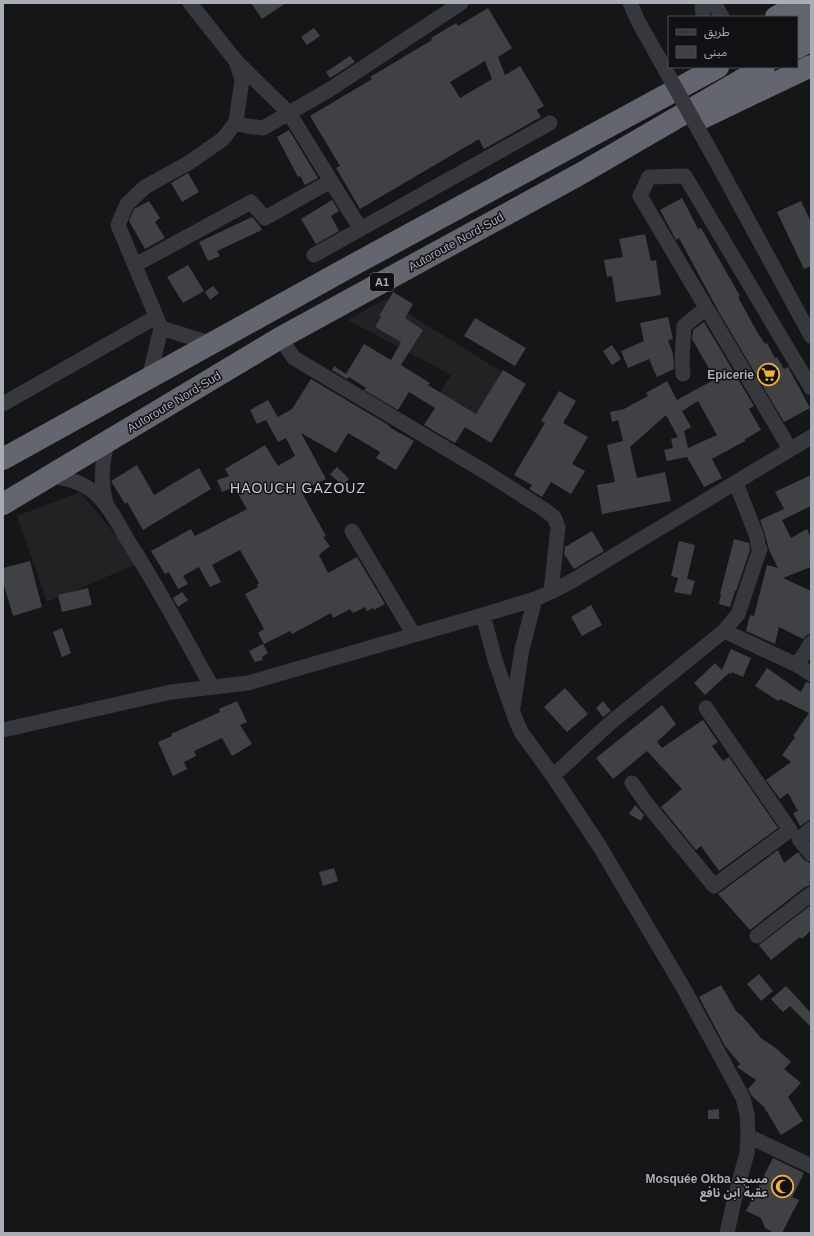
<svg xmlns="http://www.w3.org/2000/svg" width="814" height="1236" viewBox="0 0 814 1236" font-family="Helvetica,'Noto Sans Arabic',sans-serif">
	<rect width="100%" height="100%" fill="#161618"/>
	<path fill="#222225" d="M385,299l119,74 -33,52 -37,-24 17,-26 -103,-55z
		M80,492l59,71 -92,39 -30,-86z"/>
	<path fill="#404145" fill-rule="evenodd" d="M251,3h35l-24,16z
		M488,8l24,40 -14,9 7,18 15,-9 24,40 -7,4 4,7 -57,32 -5,-10 -119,70 -24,-41 4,-2 -30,-50 62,-37 -2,-2 62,-37 -1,-2 25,-15 2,3zM485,61l7,18 -32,19 -10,-16z
		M314,28l6,8 -13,9 -6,-8z
		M350,56l5,6 -25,16 -4,-6z
		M289,130l29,48 -13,7 -5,-9 -2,1 -21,-40z
		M188,173l11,19 -17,10 -11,-19z
		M682,198l16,31 3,-1 39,68 -2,1 18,33 9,14 2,-1 8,15 2,-1 7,12 4,-2 22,41 -26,14 -64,-108 -41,-76 -3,2 -16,-30z
		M332,200l7,11 -8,5 8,15 -23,13 -15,-25z
		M149,201l11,17 -5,4 10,16 -20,11 -16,-28 5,-12z
		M801,201l10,21v44l-7,3 -27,-57z
		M252,217l7,8 3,5 -45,21 3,5 -12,5 -9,-19z
		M645,234l6,27 5,-1 5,35 -45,7 -4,-26 -5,1 -3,-17 19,-3 -4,-18z
		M188,265l16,26 -21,12 -16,-26z
		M213,286l6,7 -9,7 -5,-8z
		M393,292l20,12 -8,14 18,12 -22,35 29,18 -2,2 48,29 27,-44 23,14 -35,59 -26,-16 -10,16 -31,-18 11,-17 -26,-16 -11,18 -34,-20 2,-2 -17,-11 -2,2 -15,-9 2,-4 12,8 18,-30 27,16 10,-18 -26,-15 6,-10 -2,-1z
		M668,317l5,22 -5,1 5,14 1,15 -17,8 -8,-18 -21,9 -7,-17 23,-10 -4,-18z
		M475,318l51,30 -11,18 -51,-30z
		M704,322l50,84 -5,3 12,21 -16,9v2l-33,18 10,19 -18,9 -17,-30 -20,4 -3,-11 9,-2 -2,-9 7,-2 -12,-22 -36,32 7,31 28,-6 6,29 -69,13 -5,-29 18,-3 -8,-37 16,-4 -5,-21 -6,2 -2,-10 14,-3 24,-13 -2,-3 21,-12 10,19 38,-21 -23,-40 1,-9zM698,401l19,34 -29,13 -4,-17 7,-4 -9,-16z
		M612,345l9,14 -9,6 -9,-14z
		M311,379l79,47 -1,1 25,14 -18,29 -20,-12 4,-6 -32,-19 -12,20 -35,-20 25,46 -25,12 25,45 -3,1 7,9 -11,9 9,18 29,-16 28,47 -11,6 -1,-2 -6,3 -2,-4 -12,6 -3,-4 -17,9 -2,-5 -39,21 -2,-3 -26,13 -6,-11 6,-4 -19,-35 13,-7 -1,-2 2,-2 -19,-33 -28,15 9,17 -11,5 -11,-20 -16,9 5,8 -10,5 -9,-17 -4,2 -14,-23 40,-22 4,7 52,-27 -13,-22 -12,5 -5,-12 12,-4 -4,-7 40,-24 13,21 17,-10 -9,-18 -8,4 -12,-22 -9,4 -7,-14 18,-10 10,17 14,-8z
		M559,391l17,10 -13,22 25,14 -16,27 13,7 -14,23 -20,-12 -9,15 -13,-8 3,-4 -18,-10 31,-52 -4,-2z
		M137,465l17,30 45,-27 12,21 -68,41 -16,-28 -2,2 -14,-23z
		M337,467l12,12 -6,7 -13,-12z
		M811,475v31l-29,14 9,18 16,-9 4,9v29l-28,11 28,13v43l-4,1 -4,4 -24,-12 -4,17 -29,-13 4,-16 4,1 13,-51 11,3 -9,-18 -4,-16 -5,-14 24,-11 -9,-17z
		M592,531l12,20 -30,18 -10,-15 1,-7z
		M734,539l15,4 1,7 -14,41h-1l-5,16 -11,-3 2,-10h-1z
		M679,541l16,4 -8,34 8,2 -4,14 -17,-3 4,-14 -7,-2z
		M30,561l12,46 -29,9 -10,-34v-14z
		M88,588l4,17 -30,7 -4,-17z
		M182,592l6,8 -10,7 -5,-9z
		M591,605l11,20 -20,11 -11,-19z
		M62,628l9,25 -9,4 -9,-25z
		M263,644l5,9 -6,4 1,3 -8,2 -6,-11z
		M731,649l20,9 -8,19 -11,-5 -1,2 -2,-1 -24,22 -11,-12 21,-20 7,7z
		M767,668l34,24 5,-10 5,1v136l-11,7 -7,-13 5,-2 -10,-18 -8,6 -14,-19 25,-18 -9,-7 13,-18 -2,-1 16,-23 -29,-14 -2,2 -23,-15z
		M565,688l23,26 -21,18 -23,-25z
		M237,701l10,21 -7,3 12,19 -20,12 -10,-18 -28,13 2,5 -12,6 3,7 -14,7 -15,-34 14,-6 -1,-2 49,-22 -1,-3z
		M603,701l8,10 -8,6 -7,-9z
		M662,705l14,19 -19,18 5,6 41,-28 15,22 -6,4 11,15 6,-4 49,71 -59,43 -18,-25 -5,4 -35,-43 21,-18 -35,-38 -34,28 -17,-21z
		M635,805l9,10 -3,6 -12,-7z
		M778,850l6,13 14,-11 6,8 6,3 1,1v21l-6,2 -55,43 -32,-36z
		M334,868l4,13 -15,5 -4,-14z
		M811,905v25l-9,9 -2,-2 -29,23 -12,-15z
		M759,974l14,17 -12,10 -14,-17z
		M721,985l15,26 6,5 19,22 16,11 14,13 -7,7 17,14 -13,14 15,24 -22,14 -17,-28 -12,-11 -4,-7 8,-9 -19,-13 3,-3 -15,-18 -26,-49z
		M786,986l25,27v14l-21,-21 -7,6 -12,-13z
		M719,1109v10h-11v-9z
		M773,1158l31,15 -12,24 7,3 -17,33h-8l-9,-5 -4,-10 -15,-7z"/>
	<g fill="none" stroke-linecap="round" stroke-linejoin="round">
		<path stroke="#37383d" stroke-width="15" d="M630,3l9,20 17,30
			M702,3l1,14
			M714,3l8,14
			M236,61l53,52 71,115
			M236,122l10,4 17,2 66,-38 132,-87
			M716,161l95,175
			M314,255l236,-132
			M135,265l116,-63 14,16 66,-37
			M161,328l42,13 8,2
			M280,338l14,20 193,115 58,37 9,7 4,10 -7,65
			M683,374l-1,-13 2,-35 22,-18
			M149,378l12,-50 -43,-103 9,-21 18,-17 45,-25 33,-23 13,-17 6,-42 -6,-19 -46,-58
			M3,404l153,-87
			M790,449l-150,-253 9,-19 36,-1 126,212
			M51,476c18,2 34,7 47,20 14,13 22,32 32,48 30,46 55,95 82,143
			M106,504c-6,-22 -5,-41 2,-63
			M352,531l62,104
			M483,615l12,45 20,58 6,14 32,44 47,71 84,142 59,109 4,16 1,22 -1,17 -12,44 -8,36
			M724,631l73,34
			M811,643l-14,22 14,9
			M513,707l9,-58 13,-50
			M3,730l168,-38 77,-9 235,-68 52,-16 16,-7 21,-11 239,-144
			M553,776l56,-52 115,-93 14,-17 22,-65 -2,-4 -1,-8 -21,-54
			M632,783l14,20 68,83 76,-56 -84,-122
			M811,829l-12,10 12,15
			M757,936l54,-42
			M748,1136l63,30"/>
		<path stroke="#63666e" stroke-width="22" d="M776,17l25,-14
			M797,24l14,-8
			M797,48l14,-8
			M702,118l109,-52
			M3,459l350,-194 365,-198
			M3,504l277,-166 300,-164 184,-107"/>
		<path stroke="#37383d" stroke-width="15" d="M656,53l60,108"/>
	</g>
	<defs>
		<symbol id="supermarket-ring" viewBox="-11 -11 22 22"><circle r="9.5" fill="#111113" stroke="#f2b134" stroke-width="1.5"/><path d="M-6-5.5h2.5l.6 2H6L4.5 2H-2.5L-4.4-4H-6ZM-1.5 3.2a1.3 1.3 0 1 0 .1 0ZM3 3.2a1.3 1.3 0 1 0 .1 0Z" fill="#f2b134"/></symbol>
		<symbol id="mosque-ring" viewBox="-11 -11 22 22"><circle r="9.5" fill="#111113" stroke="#f2b134" stroke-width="1.5"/><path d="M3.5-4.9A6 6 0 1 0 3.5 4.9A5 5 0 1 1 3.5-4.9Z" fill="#f2b134"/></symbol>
	</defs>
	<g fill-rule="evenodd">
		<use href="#supermarket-ring" x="756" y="362" width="25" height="25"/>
		<use href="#mosque-ring" x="770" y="1174" width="25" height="25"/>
	</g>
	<g text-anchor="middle" stroke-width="3" stroke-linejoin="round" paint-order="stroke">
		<rect fill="#111113" stroke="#7b7e86" stroke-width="1" x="370" y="273" width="24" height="18" rx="3"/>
		<g font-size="11" font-weight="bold" fill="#a8adb8">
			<text x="382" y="286">A1</text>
		</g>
		<g font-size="12" fill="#a8adb8" stroke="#111113">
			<text transform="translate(456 242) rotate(-29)" y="4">Autoroute Nord-Sud</text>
			<text transform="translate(174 402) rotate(-31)" y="4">Autoroute Nord-Sud</text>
		</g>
		<g font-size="12" font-weight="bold" fill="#a8adb8" stroke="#111113" text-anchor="end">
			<text x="754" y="379">Epicerie</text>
			<text x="768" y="1183">Mosquée Okba مسجد<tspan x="768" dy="14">عقبة ابن نافع</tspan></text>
		</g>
		<g font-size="14" letter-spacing="1" fill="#c9ccd4" stroke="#111113">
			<text x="298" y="493">HAOUCH GAZOUZ</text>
		</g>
	</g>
	<rect width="814" height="1236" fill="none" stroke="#a8adb8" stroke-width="8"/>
	<rect x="668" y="16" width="130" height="52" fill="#111113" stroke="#4d4f55"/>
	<rect x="676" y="29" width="20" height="6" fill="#37383d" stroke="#4d4f55"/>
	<text x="704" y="36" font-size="12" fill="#a8adb8">طريق</text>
	<rect x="676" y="46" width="20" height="12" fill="#404145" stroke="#4d4f55"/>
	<text x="704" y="56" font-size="12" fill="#a8adb8">مبنى</text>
</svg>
